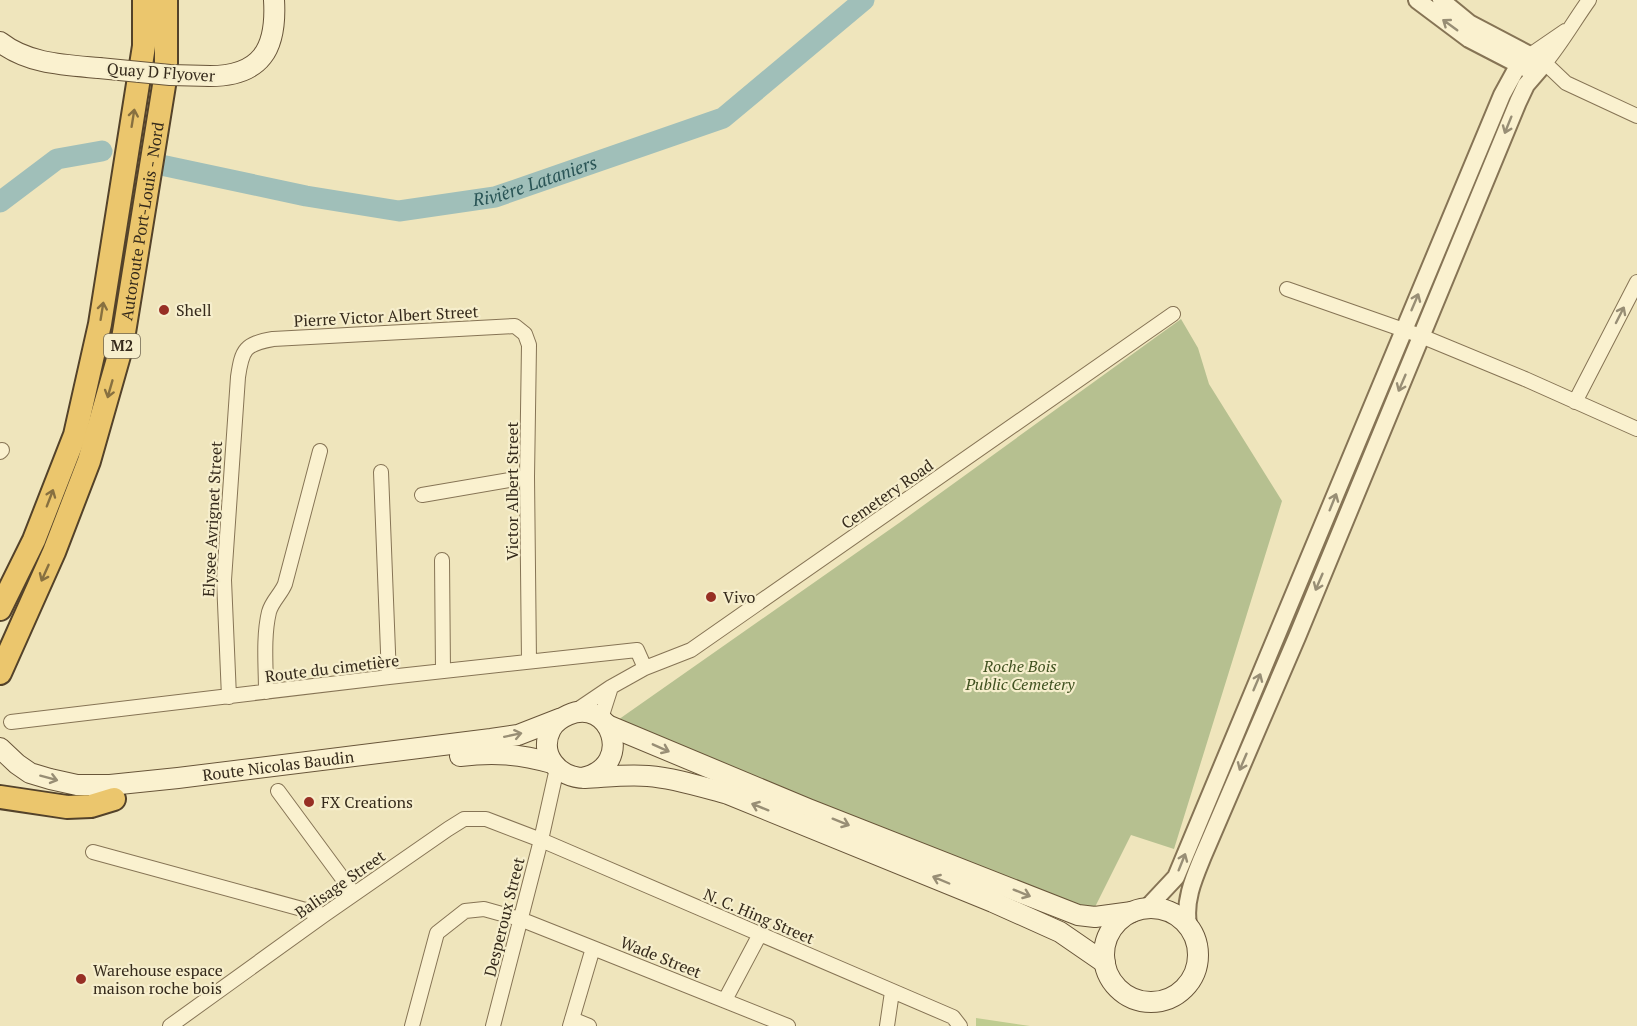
<svg xmlns="http://www.w3.org/2000/svg" width="1637" height="1026" viewBox="0 0 1637 1026" font-family="'PT Serif',serif">
	<rect width="100%" height="100%" fill="#efe5bc"/>
	<path fill="#bfcc90" d="M976,1018l54,8h-54z"/>
	<path fill="#b6c090" d="M1181,319l17,29 11,36 73,117 -108,348 -43,-14 -40,80 -476,-193 284,-199z"/>
	<g fill="none" stroke-linecap="round" stroke-linejoin="round">
		<g stroke="#a0bfb9" stroke-width="21">
			<path id="s1" d="M161,165l145,31 93,15 96,-14 228,-79 141,-118"/>
			<path d="M0,202l57,-43 45,-8"/>
		</g>
		<defs>
			<path id="minor" d="M1589,0c-15,21 -28,44 -44,63l21,20 71,33
				M1530,55l35,-24
				M1287,289l134,47 104,43 112,50
				M1575,402l62,-120
				M0,452l2,-2
				M381,472l8,205
				M422,495l105,-18
				M442,560l1,111
				M266,692c0,-25 -3,-55 3,-80 3,-11 12,-18 16,-28l35,-133
				M229,697l-5,-117 14,-203c4,-28 7,-33 35,-38l242,-13 10,8 4,11 -2,132 2,184
				M574,712l37,-25 34,-19 46,-18 482,-336
				M603,721v-9l8,-25
				M11,722l378,-45 248,-27 8,18
				M278,791l76,103
				M93,852l231,63
				M725,1000l35,-66
				M572,1019l17,7
				M170,1026l154,-111 124,-86 16,-10h22l55,21 412,177 7,9
				M412,1026l25,-93 28,-22 19,-2 36,10 73,29 195,78
				M493,1026l48,-186 16,-72
				M570,1026l23,-78
				M887,1026l5,-34"/>
			<path id="tertiary" d="M1417,0l52,39 58,30
				M1147,908l29,-31 326,-782 17,-31 11,-9
				M1188,924c-4,-24 6,-46 15,-68l94,-219 221,-535 8,-17 19,-22 -76,-40 -28,-23"/>
			<g id="secondary">
				<path d="M0,42c28,22 65,23 99,26"/>
				<path d="M210,76c51,0 67,-27 64,-76"/>
				<path d="M607,725l201,84 270,106 17,2 37,-5"/>
				<path id="s2" d="M0,748l17,16 13,9 20,6 27,6h33l68,-7 313,-39 27,-4 41,-16"/>
				<path d="M460,756c35,-4 59,-2 92,7"/>
				<path d="M583,778c53,-13 27,-82 -15,-63 -7,3 -13,7 -17,14 -13,25 7,49 34,49 21,-1 42,-4 63,-2 27,2 54,11 80,18l265,108 67,30 45,31"/>
				<circle cx="1151" cy="955" r="47"/>
			</g>
			<g id="trunk">
				<path d="M0,609l34,-69 41,-105 25,-111 44,-278v-46"/>
				<path id="s3" d="M0,673l54,-121 35,-91 33,-116 44,-272v-73"/>
				<path d="M0,797l67,10 24,-1 23,-7"/>
			</g>
		</defs>
		<use href="#minor" stroke="#867455" stroke-width="16"/>
		<use href="#tertiary" stroke="#867455" stroke-width="20"/>
		<use href="#secondary" stroke="#685539" stroke-width="22"/>
		<use href="#trunk" stroke="#53422a" stroke-width="26"/>
		<use href="#minor" stroke="#faf1cf" stroke-width="14"/>
		<use href="#tertiary" stroke="#faf1cf" stroke-width="16"/>
		<use href="#secondary" stroke="#faf1cf" stroke-width="20"/>
		<use href="#trunk" stroke="#ebc66d" stroke-width="22"/>
		<defs>
			<path id="secondary-bridge" d="M99,68l71,7 40,1"/>
		</defs>
		<use href="#secondary-bridge" stroke="#685539" stroke-width="22" stroke-linecap="butt"/>
		<use href="#secondary-bridge" stroke="#faf1cf" stroke-width="20"/>
	</g>
	<defs><path id="oneway-shaft" d="M-6 0H5M1.5-3L5.5 0L1.5 3" fill="none" stroke-width="1.6" stroke-linecap="round" stroke-linejoin="round" transform="scale(1.5)"/></defs>
	<g stroke="#988e75">
		<use href="#oneway-shaft" transform="translate(1450 25) rotate(-144)"/>
		<use href="#oneway-shaft" transform="translate(1508 125) rotate(112)"/>
		<use href="#oneway-shaft" transform="translate(1415 302) rotate(-67)"/>
		<use href="#oneway-shaft" transform="translate(1620 315) rotate(-63)"/>
		<use href="#oneway-shaft" transform="translate(1402 383) rotate(113)"/>
		<use href="#oneway-shaft" transform="translate(1333 502) rotate(-68)"/>
		<use href="#oneway-shaft" transform="translate(1319 582) rotate(113)"/>
		<use href="#oneway-shaft" transform="translate(1257 682) rotate(-67)"/>
		<use href="#oneway-shaft" transform="translate(513 735) rotate(-12)"/>
		<use href="#oneway-shaft" transform="translate(661 748) rotate(24)"/>
		<use href="#oneway-shaft" transform="translate(1243 762) rotate(113)"/>
		<use href="#oneway-shaft" transform="translate(49 778) rotate(15)"/>
		<use href="#oneway-shaft" transform="translate(760 807) rotate(-158)"/>
		<use href="#oneway-shaft" transform="translate(841 822) rotate(22)"/>
		<use href="#oneway-shaft" transform="translate(1182 862) rotate(-68)"/>
		<use href="#oneway-shaft" transform="translate(941 880) rotate(-157)"/>
		<use href="#oneway-shaft" transform="translate(1022 893) rotate(22)"/>
	</g>
	<g stroke="#877040">
		<use href="#oneway-shaft" transform="translate(133 118) rotate(-81)"/>
		<use href="#oneway-shaft" transform="translate(102 311) rotate(-81)"/>
		<use href="#oneway-shaft" transform="translate(110 389) rotate(106)"/>
		<use href="#oneway-shaft" transform="translate(50 498) rotate(-69)"/>
		<use href="#oneway-shaft" transform="translate(45 573) rotate(114)"/>
	</g>
	<g fill="#972f24" stroke="#f6eecc" stroke-width="2">
		<circle cx="164" cy="310" r="6"/>
		<circle cx="711" cy="597" r="6"/>
		<circle cx="309" cy="802" r="6"/>
		<circle cx="81" cy="979" r="6"/>
	</g>
	<g text-anchor="middle" stroke-width="4.5" stroke-linejoin="round" paint-order="stroke">
		<rect fill="#f6eecc" stroke="#6f6550" stroke-width="1.5" x="104" y="334" width="36" height="24" rx="4.5"/>
		<g font-size="15" font-weight="bold" fill="#352a1b">
			<text x="122" y="351">M2</text>
		</g>
		<g font-size="16" fill="#352a1b" stroke="#f6eecc">
			<text transform="translate(161 72) rotate(4)" y="6">Quay D Flyover</text>
			<text dy="6" stroke="none"><textPath href="#s3" startOffset="476">Autoroute Port-Louis - Nord</textPath></text>
			<text transform="translate(386 316) rotate(-3)" y="6">Pierre Victor Albert Street</text>
			<text transform="translate(512 491) rotate(-90)" y="6">Victor Albert Street</text>
			<text transform="translate(887 494) rotate(-35)" y="6">Cemetery Road</text>
			<text transform="translate(212 519) rotate(-87)" y="6">Elysee Avrignet Street</text>
			<text transform="translate(332 668) rotate(-7)" y="6">Route du cimetière</text>
			<text dy="6" stroke="none"><textPath href="#s2" startOffset="290">Route Nicolas Baudin</textPath></text>
			<text transform="translate(340 884) rotate(-35)" y="6">Balisage Street</text>
			<text transform="translate(759 916) rotate(23)" y="6">N. C. Hing Street</text>
			<text transform="translate(504 917) rotate(-76)" y="6">Desperoux Street</text>
			<text transform="translate(661 957) rotate(22)" y="6">Wade Street</text>
		</g>
		<g font-size="16" fill="#352a1b" stroke="#f6eecc" text-anchor="start">
			<text x="176" y="316">Shell</text>
			<text x="723" y="603">Vivo</text>
			<text x="321" y="808">FX Creations</text>
			<text x="93" y="976">Warehouse espace<tspan x="93" dy="18">maison roche bois</tspan></text>
		</g>
		<g font-size="16" font-style="italic" fill="#415221" stroke="#f6eecc">
			<text x="1020" y="672">Roche Bois<tspan x="1020" dy="18">Public Cemetery</tspan></text>
		</g>
		<g font-size="18" font-style="italic" fill="#295455" stroke="#f6eecc">
			<text dy="6" stroke="none"><textPath href="#s1" startOffset="382">Rivière Lataniers</textPath></text>
		</g>
	</g>
</svg>
